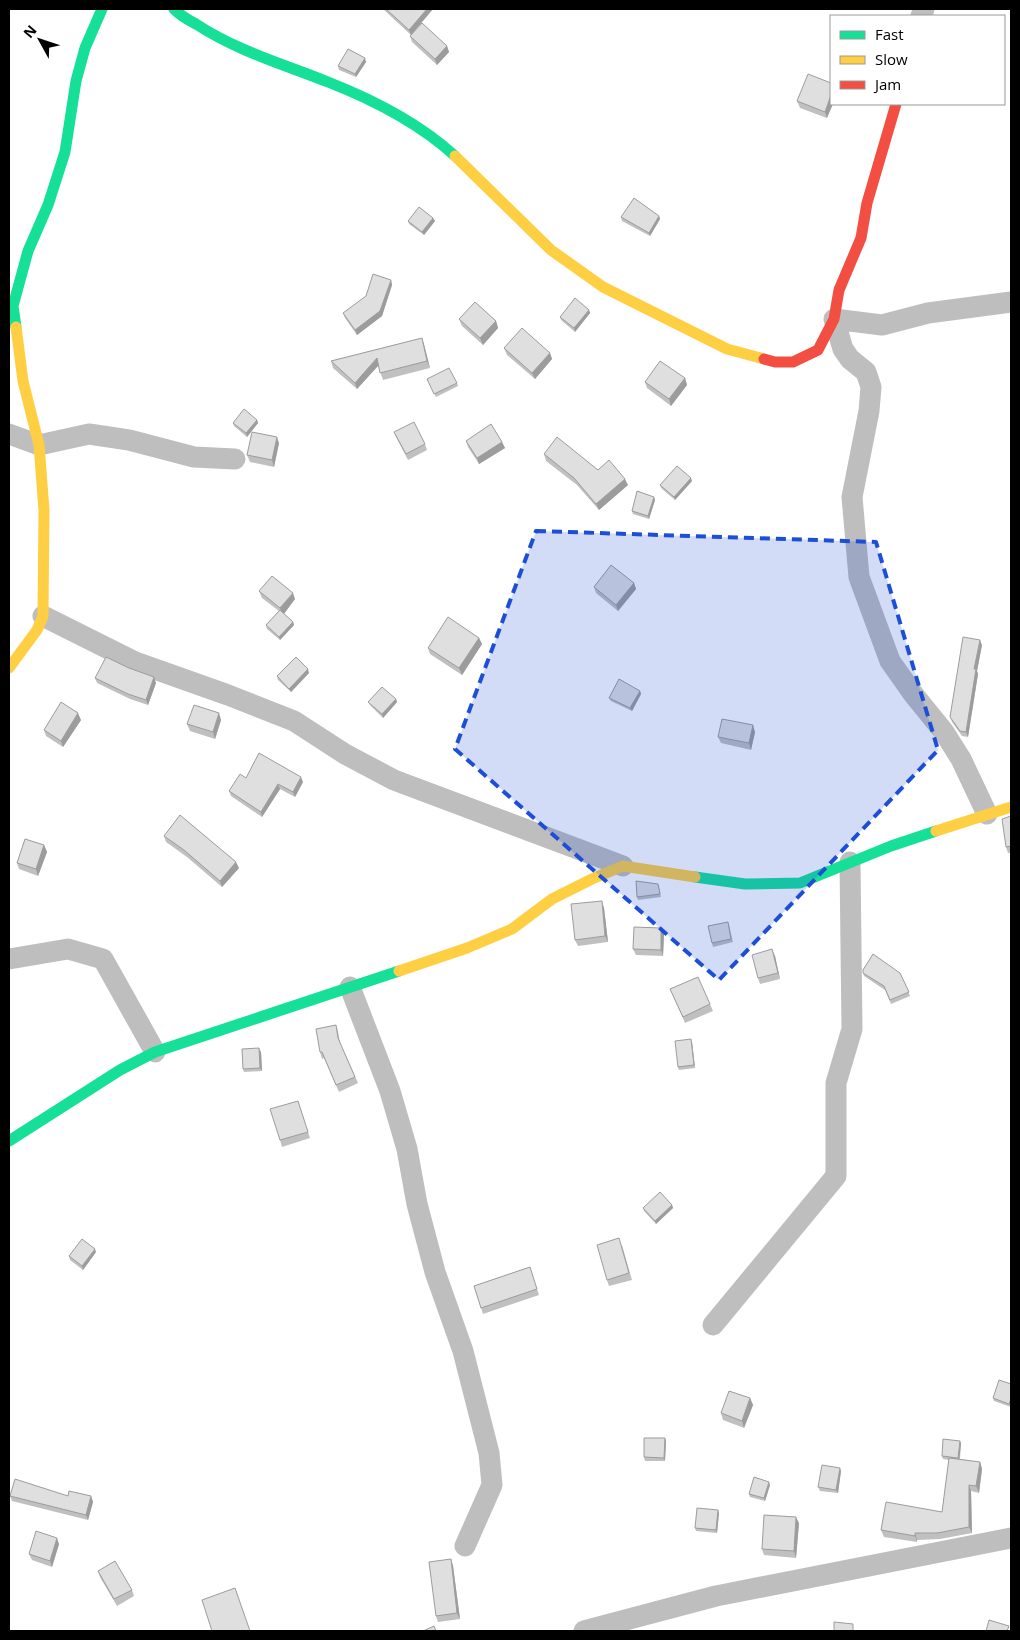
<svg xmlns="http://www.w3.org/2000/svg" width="1020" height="1640" viewBox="0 0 1020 1640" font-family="'Open Sans',sans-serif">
	<rect width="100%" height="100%" fill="#fff"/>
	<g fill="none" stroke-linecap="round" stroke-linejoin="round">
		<path stroke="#bebebe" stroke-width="21" d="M921,16l3,-7
			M9,434l30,11 50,-11 40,6 65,17 41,2
			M43,616l92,46 93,33 66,26 51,33 49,26 229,86
			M987,814l-26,-55 -17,-27 -30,-37 -24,-34 -31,-84 -7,-80 17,-86 2,-24 -5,-15 -16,-13 -7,-10 -9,-30 48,6 46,-12 83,-11
			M9,959l59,-10 35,10 52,93
			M350,987l40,104 17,58 10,55 18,68 28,79 26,102 3,32 -27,61
			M713,1325l123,-149v-93l16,-54 -2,-167
			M584,1631l132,-35 295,-58"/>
		<path stroke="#16e098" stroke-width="11" d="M174,9c6,6 14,11 22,15 41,27 87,40 132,58 46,18 91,41 127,74
			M16,327l-3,-21 15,-55 20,-46 17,-53 11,-71 9,-33 17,-39
			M695,877l50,7 55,-1 91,-37 45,-15
			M9,1141l111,-71 35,-18 244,-81"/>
		<path stroke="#ffcf43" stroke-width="11" d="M455,156l96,94 52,37 124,62 37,10
			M9,668l28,-38 6,-14 1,-106 -5,-65 -16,-64 -7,-54
			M936,831l75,-24
			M399,971l68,-23 45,-19 40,-30 40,-20 31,-13 72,11"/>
		<path stroke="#f24e42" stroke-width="11" d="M764,359l11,3h18l25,-12 16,-31 5,-29 22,-52 6,-35 29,-99"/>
	</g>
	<path fill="#c0c0c0" d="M383,9h50l-22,26z
		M410,36l37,10 2,6 -12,13 -25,-23z
		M366,62l-10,15 -17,-7 -1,-4z
		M831,83l-4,35 -27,-10 -3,-7z
		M659,216l1,3 -10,17 -28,-15 -1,-4z
		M433,218l2,3 -11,14 -15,-11 -1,-3z
		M391,280l1,5 -10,31 -25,19 -12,-17 -2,-5z
		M589,310l1,3 -15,19 -14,-12 -1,-3z
		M459,319l37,2 2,7 -15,17 -21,-19z
		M422,338l8,30 -47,12 -5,-15 -21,24 -24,-21 -2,-7z
		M504,348l46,5 2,6 -17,20 -28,-24z
		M685,378l2,7 -16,21 -24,-18 -2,-6z
		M427,379l30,4 1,3 -22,11z
		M257,420l1,3 -11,14 -13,-11 -1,-3z
		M394,432l31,12 2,6 -19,10 -11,-21z
		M466,441l36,1 3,6 -26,16 -11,-17z
		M279,443l-5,24 -24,-5 -3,-7z
		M544,454l54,16 30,15 -29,25 -22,-25 -31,-24z
		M692,481l-17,19 -14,-12 -1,-3z
		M654,497l1,3 -6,19 -16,-5 -1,-3z
		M634,583l2,6 -18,22 -22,-18 -2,-6z
		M259,591l36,8 -11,15 9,8 1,3 -14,15 -13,-11 -1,-4 13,-14 -17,-13z
		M479,638l3,6 -20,31 -32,-21 -2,-6z
		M982,645l-5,26 1,3 -10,63 -6,-1 -10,-14 -2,-5z
		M309,673l-18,19 -13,-12 -1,-4z
		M95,678l61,5 -8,22 -18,-6 -33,-16z
		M640,691l1,3 -9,17 -21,-10 -2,-3z
		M396,699l1,3 -14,16 -13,-13 -2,-3z
		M81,720l-18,27 -17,-11 -2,-6z
		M221,720l-6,19 -25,-8 -3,-7z
		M755,732l-4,18 -30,-7 -3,-6z
		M246,778l57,4 -8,15 -15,-8 -18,28 -31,-21 -2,-5z
		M1011,816v37h-3l-2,-6z
		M164,836l75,32 -17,19 -35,-30 -21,-15z
		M44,845l3,7 -9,24 -19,-7 -2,-6z
		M659,887l2,10 -23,3 -1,-3z
		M604,908l4,34 -30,4 -3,-6z
		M729,925l4,17 -20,5 -1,-4z
		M664,934l-1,22 -27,-1 -3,-6z
		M775,956l5,23 -20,5 -2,-6z
		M863,973h37l10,23 -19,8 -6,-14 -21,-14z
		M670,989l40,15 3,7 -28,12z
		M336,1025l2,6 2,12 18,40 -19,9 -15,-34 -2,1 -2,-7z
		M692,1042l3,26 -16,2 -1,-3z
		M261,1052l1,19 -18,1 -1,-3z
		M298,1101l12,37 -28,9 -2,-7z
		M672,1205l1,3 -17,16 -12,-13 -1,-3z
		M622,1245l10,35 -23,6 -2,-6z
		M96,1252l-13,18 -13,-10 -1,-4z
		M530,1267l9,28 -56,19 -9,-28z
		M1011,1384v23l-17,-6 -1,-3z
		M750,1398l3,7 -9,23 -21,-8 -2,-7z
		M665,1438l1,3 -1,20h-20l-1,-4z
		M960,1441l1,3 -1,15 20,3 2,7 -3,24 -8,-2 1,42 -32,6 -23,1v2l-33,-5 -3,-7 61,-18 7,-52 -6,-1 -1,-3z
		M841,1471l-3,22 -18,-2 -2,-4z
		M770,1485l-5,16 -15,-4 -1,-3z
		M10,1496h81l2,6 -5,18 -76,-19z
		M719,1513l-2,20 -21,-2 -1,-3z
		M799,1523l-3,35 -32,-3 -2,-6z
		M59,1544l-7,23 -20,-7 -3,-6z
		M451,1559l2,7 7,53 -22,3 -2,-6z
		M98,1571l34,19 2,6 -17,10 -17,-29z"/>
	<path fill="#9c9c9c" d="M427,9h6l-22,26 -2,-5z
		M447,46l2,6 -12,13 -2,-6z
		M365,58l1,4 -10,15 -1,-3z
		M831,95v9h2l-6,14 -2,-6z
		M659,216l1,3 -10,17 -1,-3z
		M433,218l2,3 -11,14 -2,-3z
		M391,280l1,5 -10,31 -25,19 -2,-5z
		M589,310l1,3 -15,19 -1,-4z
		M496,321l2,7 -15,17 -3,-7z
		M422,338l2,6 6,24 -3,-7z
		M550,353l2,6 -17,20 -3,-6z
		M377,358l2,7 -22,24 -2,-6z
		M685,378l2,7 -16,21 -2,-7z
		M257,420l1,3 -11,14 -1,-4z
		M277,437l2,6 -5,24 -2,-7z
		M502,442l3,6 -26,16 -2,-6z
		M691,478l1,3 -17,19 -1,-3z
		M625,479l3,6 -29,25 -3,-6z
		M654,497l1,3 -6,19 -1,-3z
		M634,583l2,6 -18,22 -2,-6z
		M293,593l2,6 -12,16 -3,-7z
		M293,622l1,3 -14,15 -1,-3z
		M479,638l3,6 -20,31 -3,-7z
		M980,640l2,5 -5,26 1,3 -10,63 -2,-5 8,-63z
		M308,669l1,4 -18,19 -2,-3z
		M154,677l2,6 -8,22 -2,-5z
		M640,691l1,3 -9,17 -2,-3z
		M396,699l1,3 -14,16 -1,-4z
		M78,713l3,7 -18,27 -2,-6z
		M219,713l2,7 -6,19 -2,-7z
		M753,725l2,7 -4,18 -2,-7z
		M301,777l2,5 -8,15 -2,-5z
		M278,784l2,5 -18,28 -1,-5z
		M44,845l3,7 -9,24 -2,-7z
		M236,862l3,6 -17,19 -2,-6z
		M602,901l2,7 4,34 -3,-6z
		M661,928l3,6 -1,22 -2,-6z
		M772,949l3,7 5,23 -2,-6z
		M691,1039l1,3 3,26 -1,-3z
		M259,1048l2,4 1,19 -2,-3z
		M672,1205l1,3 -17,16 -1,-3z
		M95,1249l1,3 -13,18 -1,-4z
		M750,1398l3,7 -9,23 -2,-7z
		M665,1438l1,3 -1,20 -1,-3z
		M960,1441l1,3 -2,17 -1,-3z
		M980,1462l2,7 -3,24 -3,-7z
		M840,1468l1,3 -3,22 -2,-3z
		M769,1482l1,3 -5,16 -1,-3z
		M969,1485l2,6 1,42 -3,-6z
		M91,1496l2,6 -5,18 -2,-5z
		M718,1510l1,3 -2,20 -1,-3z
		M796,1517l3,6 -3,35 -2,-7z
		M915,1533l2,7v2l-2,-6z
		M57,1538l2,6 -7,23 -2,-6z
		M451,1559l2,7 7,53 -3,-6z"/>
	<path fill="#dfdfdf" stroke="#9c9c9c" d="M386,9h41l-18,21z
		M422,23l25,23 -12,13 -25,-23z
		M348,49l17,9 -10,16 -17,-8z
		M808,74l23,9v12l-6,17 -28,-11z
		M634,198l25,18 -10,17 -28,-16z
		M419,207l14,11 -11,14 -14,-11z
		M373,274l18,6 -11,31 -25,19 -12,-17 23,-17z
		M575,298l14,12 -15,18 -14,-11z
		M475,302l21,19 -16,17 -21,-19z
		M522,328l28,25 -18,20 -28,-25z
		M422,338l5,23 -47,12 -3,-15 -22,25 -24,-22z
		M660,361l25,17 -16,21 -24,-17z
		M449,368l8,15 -23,11 -7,-15z
		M244,409l13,11 -11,13 -13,-10z
		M414,422l11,22 -19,10 -12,-22z
		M491,424l11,18 -25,16 -11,-17z
		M252,432l25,5 -5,23 -25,-5z
		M557,437l41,33 11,-10 16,19 -29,25 -22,-26 -30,-24z
		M677,466l14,12 -17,19 -14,-12z
		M637,491l17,6 -6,19 -16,-5z
		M611,565l23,18 -18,22 -22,-18z
		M272,576l21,17 -13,15 -21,-17z
		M280,610l13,12 -14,15 -13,-12z
		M448,617l31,21 -20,30 -31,-20z
		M963,637l17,3 -6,29h2l-10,63 -6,-1 -10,-14z
		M106,657l23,11 25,9 -8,23 -18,-6 -33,-16z
		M296,657l12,12 -19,20 -12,-13z
		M619,679l21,12 -10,17 -21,-10z
		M382,687l14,12 -14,15 -14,-12z
		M61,702l17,11 -17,28 -17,-11z
		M194,705l25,8 -6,19 -26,-8z
		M722,719l31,6 -4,18 -31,-6z
		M259,753l42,24 -8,15 -15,-8 -17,28 -32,-21 11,-17 6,4z
		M180,815l56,47 -16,19 -36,-31 -20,-14z
		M1011,816v30l-5,1 -4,-28z
		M25,839l19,6 -8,24 -19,-6z
		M636,881l22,3 2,10 -23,3z
		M602,901l3,35 -30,4 -4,-36z
		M728,922l3,17 -19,4 -4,-17z
		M634,927l27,1v22l-28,-1z
		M772,949l6,24 -20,5 -6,-23z
		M873,954l27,19 9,19 -19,8 -6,-14 -21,-13v-3z
		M698,977l12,27 -27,13 -13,-28z
		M336,1025l2,13 17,39 -19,8 -14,-33h-2l-4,-23z
		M691,1039l3,26 -16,2 -3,-26z
		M259,1048l1,20 -17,1 -1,-20z
		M298,1101l10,31 -28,8 -10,-31z
		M660,1192l12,13 -17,16 -12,-13z
		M619,1238l10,35 -22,7 -10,-35z
		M82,1239l13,10 -13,17 -13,-10z
		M530,1267l7,22 -56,19 -7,-22z
		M999,1380l12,4v15l-2,5 -16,-6z
		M729,1391l21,7 -8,23 -21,-8z
		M644,1438h21l-1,20 -20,-1z
		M943,1439l17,2 -2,17 -16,-2z
		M949,1458l31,4 -4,24 -7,-1v42l-32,6h-22v3l-34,-6 5,-28 56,10z
		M822,1465l18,3 -4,22 -18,-3z
		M754,1477l15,5 -5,16 -15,-4z
		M15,1479l53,17 1,-5 22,5 -5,19 -76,-19z
		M697,1508l21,2 -2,20 -21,-2z
		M764,1515l32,2 -2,34 -32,-2z
		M36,1531l21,7 -7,23 -21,-7z
		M451,1559l6,54 -21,3 -7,-54z
		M115,1561l17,29 -18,9 -16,-28z
		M235,1588l15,43h-38l-10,-31z
		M989,1620l20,6 -2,5h-21z
		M834,1622l19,2v7h-19z
		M434,1626l2,5h-13z"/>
	<path fill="#1d4ed8" fill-opacity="0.2" stroke="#1d4ed8" stroke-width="4" stroke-dasharray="10 6" stroke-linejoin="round" d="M536,531l340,11 62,208 -219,230 -264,-231z"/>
	<rect width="1020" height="1640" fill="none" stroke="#000000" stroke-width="20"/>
	<rect x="830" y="15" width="175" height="90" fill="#ffffff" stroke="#999999"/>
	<rect x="840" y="31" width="25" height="8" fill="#16e098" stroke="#999999"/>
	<text x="875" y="40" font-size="15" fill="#000000">Fast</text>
	<rect x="840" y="56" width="25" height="8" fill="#ffcf43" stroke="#999999"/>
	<text x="875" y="65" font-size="15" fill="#000000">Slow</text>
	<rect x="840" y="81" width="25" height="8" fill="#f24e42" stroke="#999999"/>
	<text x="875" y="90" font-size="15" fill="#000000">Jam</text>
	<g transform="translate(40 40) rotate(310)" stroke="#ffffff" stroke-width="4" paint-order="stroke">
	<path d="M0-4L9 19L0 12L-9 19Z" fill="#000000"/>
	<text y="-8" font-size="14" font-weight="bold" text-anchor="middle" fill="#000000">N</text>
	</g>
</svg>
